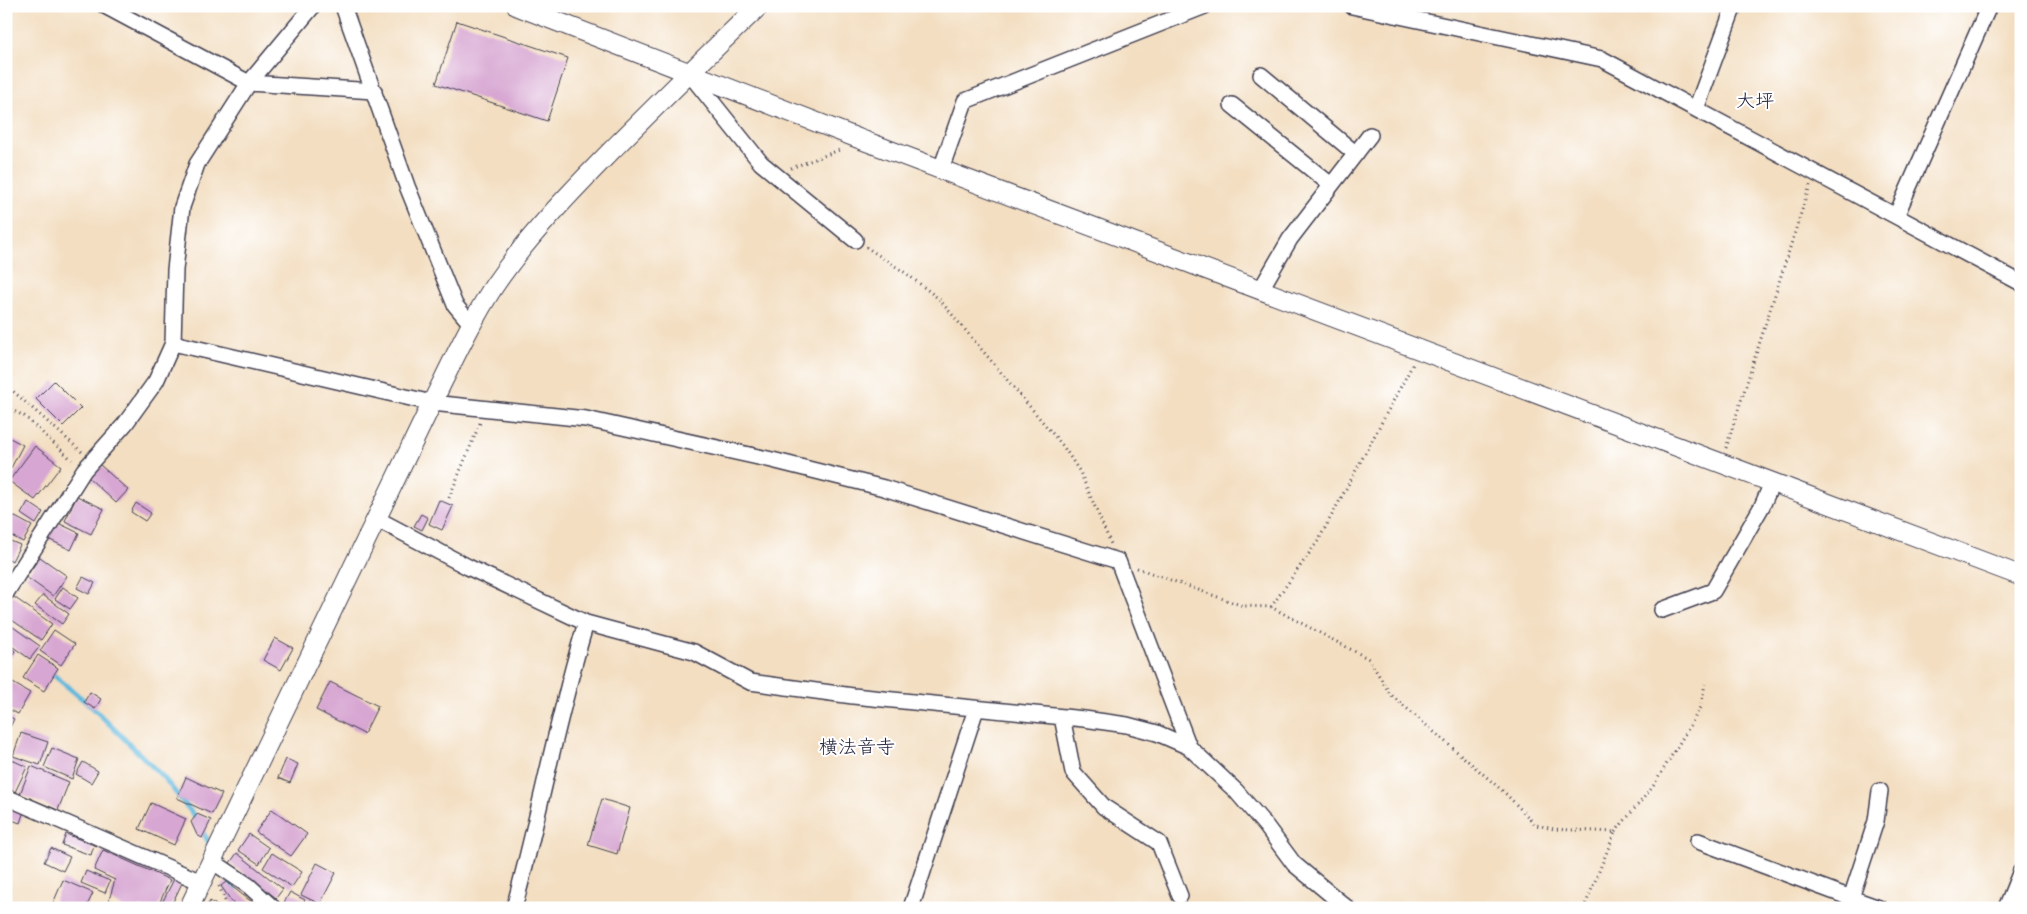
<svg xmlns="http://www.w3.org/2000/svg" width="2027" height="914" viewBox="0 0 2027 914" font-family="'Patrick Hand','Klee One',sans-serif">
	<rect width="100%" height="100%" fill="#fff"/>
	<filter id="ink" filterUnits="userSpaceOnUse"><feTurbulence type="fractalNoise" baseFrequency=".02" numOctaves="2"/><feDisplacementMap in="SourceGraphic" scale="10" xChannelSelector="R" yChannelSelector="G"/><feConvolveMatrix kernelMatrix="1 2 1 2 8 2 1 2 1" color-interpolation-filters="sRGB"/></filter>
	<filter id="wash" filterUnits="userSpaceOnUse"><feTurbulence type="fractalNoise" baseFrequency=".0096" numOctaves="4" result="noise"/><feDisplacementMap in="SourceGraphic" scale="20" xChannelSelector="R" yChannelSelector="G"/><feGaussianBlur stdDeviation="1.12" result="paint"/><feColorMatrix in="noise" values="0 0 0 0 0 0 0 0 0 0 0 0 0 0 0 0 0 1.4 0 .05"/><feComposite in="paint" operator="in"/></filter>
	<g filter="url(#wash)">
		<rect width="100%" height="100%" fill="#f3dec1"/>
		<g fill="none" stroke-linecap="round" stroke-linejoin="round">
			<path stroke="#60b9dd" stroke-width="5" d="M50,672l42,35 72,71 28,35 5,9
				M201,829l11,19
				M228,877l9,17"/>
		</g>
		<g id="blocks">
			<path fill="#d7a6d2" d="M457,21l111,37 -21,63 -111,-37z
				M54,381l27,27 -18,18 -27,-27z
				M10,438l13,7 -12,23 -5,-2v-21z
				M35,446l26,20 -26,34 -26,-19z
				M99,464l29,26 -12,13 -28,-26z
				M77,496l27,13 -13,25 -26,-13z
				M439,500l14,6 -11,24 -13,-6z
				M28,502l15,10 -7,12 -15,-10z
				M136,503l15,10 -6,8 -14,-9z
				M6,512l26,14 -9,16 -17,-9z
				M421,514l7,4 -6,12 -8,-4z
				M56,522l23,11 -8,17 -23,-11z
				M6,539l14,6 -8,16 -3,-2 -3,6z
				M40,557l27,19 -14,20 -27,-19z
				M83,577l12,6 -6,11 -12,-6z
				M63,587l15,11 -8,11 -15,-10z
				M11,595l41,29 -11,16 -35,-24v-15z
				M43,595l26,19 -7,10 -27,-19z
				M6,622l34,24 -10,13 -24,-17z
				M54,630l21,14 -14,21 -21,-14z
				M275,638l18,10 -12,22 -18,-10z
				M6,644l9,7 -9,15z
				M38,655l20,13 -14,23 -21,-13z
				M6,679l24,14 -12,21 -12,-6z
				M330,682l48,24 -14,28 -48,-24z
				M90,692l11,7 -6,10 -11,-7z
				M6,715l8,4 -4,8 -4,-1z
				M21,733l27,9 -8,23 -27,-9z
				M52,748l27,11 -7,20 -28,-12z
				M10,759l17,8 -12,25 -9,-4v-21z
				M286,759l12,5 -8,19 -12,-5z
				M83,762l15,9 -7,12 -15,-9z
				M31,766l38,16 -11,28 -38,-16z
				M186,777l36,17 -10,20 -35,-16z
				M602,799l28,9 -13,46 -29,-9z
				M151,803l35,16 -12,26 -35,-16z
				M6,805l18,6 -4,12 -14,-5z
				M272,809l35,25 -16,22 -35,-24z
				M197,814l14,6 -9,18 -5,-3 -6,-13z
				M66,834l28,11 -3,10 -29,-10z
				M249,834l20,14 -10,16 -21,-14z
				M51,848l19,9 -7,14 -19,-9z
				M103,850l67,30 -13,28h-33l-15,-8 6,-20 -21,-10z
				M237,853l46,36 -7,9 -46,-35z
				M272,853l30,19 -10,15 -29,-19z
				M317,863l19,10 -16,31 -19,-9z
				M86,871l24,10 -5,12 -24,-10z
				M175,877l8,4 -13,27h-8l-2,-1z
				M63,880l30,13 -7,15h-35z
				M226,882l31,24 -1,2h-20l-15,-22z
				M290,892l15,8 -4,8h-15l-4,-2z
				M210,901l12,7h-16z"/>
		</g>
	</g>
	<g filter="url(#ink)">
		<use href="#blocks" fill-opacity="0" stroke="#413e4f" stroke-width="1"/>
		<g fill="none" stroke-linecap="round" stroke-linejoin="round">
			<defs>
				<path id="minor" d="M105,6l144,77 125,8
					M343,6l64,180 48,119 16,19
					M1352,6l250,53 419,224
					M689,73l72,90 94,77
					M1261,75l95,79
					M1232,105l99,80
					M1696,109l38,-103
					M941,169l24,-68 240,-95
					M1896,216l93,-210
					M1261,289l29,-50 80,-104
					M173,343l259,60 154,16 186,41 112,28 234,73 71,186
					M377,519l91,48 118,56 108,29 56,30 103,14 231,23 43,6 30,8 32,14 47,44 30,35 28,38 53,44
					M6,593l78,-123 41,-46 31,-43 17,-38 2,-73 7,-63 15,-43 52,-81 64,-77
					M1662,610l51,-19 49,-85 10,-23
					M1062,717l11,55 31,35 55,36 21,53
					M6,797l195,85
					M1698,841l153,57 25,-77 4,-30
					M212,861l37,25 24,22
					M514,908c26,-95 43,-191 72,-285
					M911,908l65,-199
					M1848,908l3,-10 28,10
					M2006,908l15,-37"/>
				<path id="tertiary" d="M517,6l348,135 1156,435
					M189,908l243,-505c20,-40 38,-80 62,-117 34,-50 77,-94 119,-137 48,-48 96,-96 146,-143"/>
			</defs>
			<use href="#minor" stroke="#413e4f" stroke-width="18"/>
			<use href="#tertiary" stroke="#413e4f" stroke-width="21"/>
			<path stroke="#413e4f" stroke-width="3" stroke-dasharray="1 4" stroke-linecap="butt" d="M791,168l51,-19
				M866,247l41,27 32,25 124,147 17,26 31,72
				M6,385l76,67
				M6,407l18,9 48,44
				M1726,448l84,-263
				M449,498l31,-75
				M1137,568l106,38 28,1 98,52 21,35 115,99 31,32 18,4 61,3 -31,76
				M1271,607l47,-66 95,-177
				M1615,832l37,-44 42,-69 7,-14 4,-21
				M219,886l9,22"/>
			<use href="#minor" stroke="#fff" stroke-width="15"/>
			<use href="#tertiary" stroke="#fff" stroke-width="19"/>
		</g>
	</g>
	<g text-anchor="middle" stroke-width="4" stroke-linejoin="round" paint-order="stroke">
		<g font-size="19" fill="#22223b" stroke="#fff">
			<text x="1755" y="107">大坪</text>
			<text x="857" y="753">横法音寺</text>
		</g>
	</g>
	<rect width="2027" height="914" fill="none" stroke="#fff" stroke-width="25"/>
</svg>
